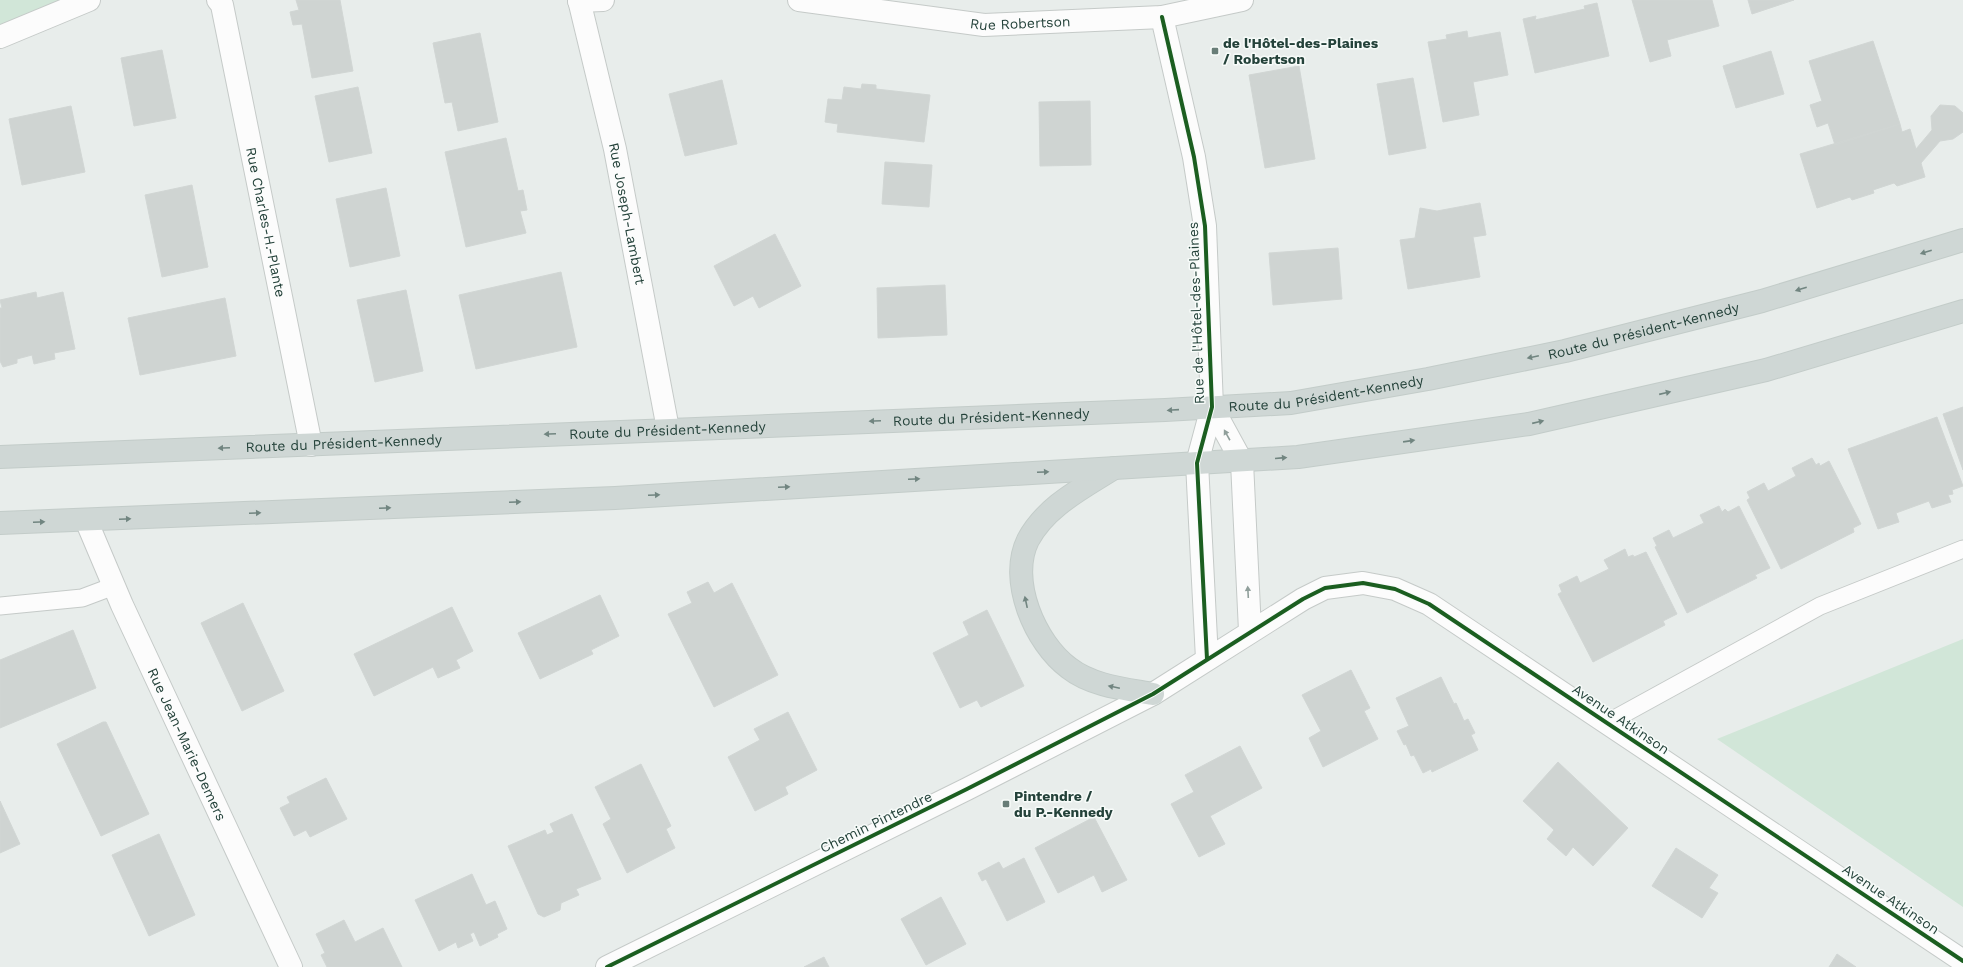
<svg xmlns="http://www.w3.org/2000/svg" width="1963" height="967" viewBox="0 0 1963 967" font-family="'Work Sans',sans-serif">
	<rect width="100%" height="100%" fill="#e8edeb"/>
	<path fill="#d1e6d8" d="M0,0h89l-89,37z
		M1963,639v268l-246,-168z"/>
	<path fill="#cfd4d2" stroke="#d1d6d4" d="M296,0h44l13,71 -41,7 -10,-54 -9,1 -3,-13 9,-2z
		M1632,0h80l7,26 -52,14 4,16 -21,6z
		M1748,0h46l-42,14z
		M1597,3l12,53 -74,17 -12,-54 13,-3 -1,4 50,-11 -1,-3z
		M1467,31l1,7 32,-6 8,43 -35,7 6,33 -36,7 -15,-80 19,-3 -1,-4z
		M480,33l18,89 -40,9 -6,-29 -7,1 -12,-60z
		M1873,41l27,83 -65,21 -7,-22 -11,4 -7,-22 12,-4 -13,-40z
		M162,50l14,68 -42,8 -13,-68z
		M1771,51l13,43 -48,14 -13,-42z
		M1299,66l16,93 -50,9 -16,-93z
		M1413,78l13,70 -37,7 -12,-71z
		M722,80l15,64 -52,12 -16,-62z
		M862,84l14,1v4l54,6 -6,47 -87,-10 1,-8 -13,-2 3,-23 14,1 2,-13 17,2z
		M358,87l14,66 -43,9 -14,-66z
		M1090,101l1,64 -51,1 -1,-64z
		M1940,105l15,1 8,7v19l-10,7 -13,2 -19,22 4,14 -28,9 -3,-3 -21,7 1,3 -22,7 -2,-3 -33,11 -17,-54 100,-30 2,8 8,-3 6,20 16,-19 -1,-14z
		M71,106l14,66 -63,13 -13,-66z
		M506,138l12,53 5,-1 4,20 -7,1 6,22 -60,14 -21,-95z
		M885,162l47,3 -3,42 -47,-3z
		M192,185l16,82 -46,10 -17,-82z
		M386,188l14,68 -50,11 -14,-68z
		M1480,203l6,32 -13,2 7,40 -72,12 -8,-49 15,-2 5,-30 17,3z
		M775,234l26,52 -42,22 -6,-12 -19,10 -20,-40z
		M1338,248l4,51 -69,6 -4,-52z
		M561,272l16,75 -101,22 -17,-74z
		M945,285l2,50 -69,3 -1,-50z
		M406,290l17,81 -48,11 -18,-82z
		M36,292l1,6 26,-6 12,57 -21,4 1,6 -21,5 -2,-9 -15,4v4l-14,4 -3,-6v-53h2l-2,-8z
		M225,298l11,58 -96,19 -12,-57z
		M1963,407v63l-20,-56z
		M1937,417l26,69 -11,4 1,4 -5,1 3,7 -19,6 -3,-7 -33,12 3,9 -21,7 -30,-80z
		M1812,458l4,7 3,-2 1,3 9,-5 32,63 -8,4 1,4 -73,37 -34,-69 3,-2 -3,-6 17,-9 4,8 28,-15 -4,-8z
		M1719,506l3,6 3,-3 3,3 11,-6 31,62 -15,7 2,3 -70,35 -32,-66 2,-1 -4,-8 16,-8 4,8 31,-15 -4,-8z
		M1625,549l3,8 5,-2 1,2 12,-5 31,62 -14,7 2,4 -72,37 -35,-68 4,-2 -3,-7 18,-9 3,7 29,-14 -5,-9z
		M708,582l6,11 18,-10 46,92 -64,32 -46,-93 24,-11 -5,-11z
		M600,595l19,41 -28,14 2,4 -53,25 -22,-46z
		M243,603l41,88 -42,20 -41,-88z
		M452,607l21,44 -17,9 4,8 -22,10 -5,-11 -59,29 -20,-42z
		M987,610l37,76 -43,21 -4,-7 -17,8 -27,-55 36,-18 -6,-13z
		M73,630l23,58 -96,40v-68z
		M1351,670l19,38 -6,3 14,28 -55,28 -14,-29 12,-7 -19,-36z
		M1441,677l13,27 2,-1 8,18 4,-2 7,14 -4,2 7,15 -46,22 -1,-3 -8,4 -9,-18 -3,1 -5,-12 -2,1 -7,-14 12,-5 -13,-28z
		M788,712l29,58 -32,17 3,7 -33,17 -27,-54 32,-17 -6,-11z
		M103,722h3l43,92 -48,22 -44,-92z
		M1240,746l22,42 -52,28 15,28 -26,13 -28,-53 23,-12 -9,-17z
		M1558,762l70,66 -35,38 -20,-19 -7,9 -19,-17 7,-9 -31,-29z
		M641,764l30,62 -5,3 9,19 -48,25 -24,-49 8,-5 -16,-32z
		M326,778l21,41 -37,18 -4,-7 -12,6 -14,-28 10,-5 -3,-6z
		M0,801l20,43 -20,9z
		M572,814l29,65 -25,10 3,6 -18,8 -1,7 -16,7 -6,-3 -30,-68 37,-16 2,5 7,-3 -4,-8z
		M1094,817l33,63 -25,12 -8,-17 -36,18 -23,-45z
		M159,834l36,81 -46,21 -37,-81z
		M1676,848l42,27 -9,13 9,5 -16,25 -50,-32z
		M1024,858l21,44 -38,19 -21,-42 -4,2 -4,-8 21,-11 4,7z
		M472,874l14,31 9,-4 12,28 -10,5 1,3 -18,9 -6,-14 -4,2 3,7 -15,7 -2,-6 -17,9 -24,-51z
		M941,897l25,47 -40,21 -25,-46z
		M344,920l11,22 28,-14 19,39h-75l-6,-12 4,-2 -9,-19z
		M1837,954l19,13h-27z
		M824,957l5,10h-25z"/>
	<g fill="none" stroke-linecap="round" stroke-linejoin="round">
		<defs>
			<path id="service" d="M0,606l82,-8 32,-12
				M1607,723l213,-117 143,-57"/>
			<g id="minor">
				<path id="s1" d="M218,0l4,5 89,440"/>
				<path id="s2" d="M579,0l36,149 53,280"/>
				<path id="s3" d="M799,0l185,25 178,-8 80,-17"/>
				<path d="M579,1l24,-1"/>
				<path d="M1162,17l32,140 11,69 7,181"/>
				<path d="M0,37l89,-37"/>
				<path id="s4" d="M86,520l36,85 169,362"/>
			</g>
			<path id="tertiary" d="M1212,407l30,55 8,169
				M1207,659l-10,-196 15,-56
				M607,967l360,-178 186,-95 150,-95 22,-11 38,-5 32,6 34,15 534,357"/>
			<g id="primary">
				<path id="s5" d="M0,457l1165,-47 126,-7 137,-24 137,-28 197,-50 201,-61"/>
				<path d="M1114,468c-31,20 -68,38 -86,72 -20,40 7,103 41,128 23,18 56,21 84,26"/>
				<path d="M0,523l615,-25 683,-41 231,-33 237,-54 197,-59"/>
			</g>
		</defs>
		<use href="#service" stroke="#c5cac8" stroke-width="19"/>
		<use href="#minor" stroke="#c5cac8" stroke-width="24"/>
		<use href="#tertiary" stroke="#c5cac8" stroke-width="24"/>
		<use href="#primary" stroke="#c3ccc9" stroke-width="24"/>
		<use href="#service" stroke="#fcfcfc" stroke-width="17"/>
		<use href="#minor" stroke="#fcfcfc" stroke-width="22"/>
		<use href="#tertiary" stroke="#fcfcfc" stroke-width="22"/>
		<use href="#primary" stroke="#cfd7d5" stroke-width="22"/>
		<defs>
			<path id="cycleway" d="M1162,17l32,140 11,69 7,181 -15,56 10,196
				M607,967l360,-178 186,-95 150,-95 22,-11 38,-5 32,6 34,15 534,357"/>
		</defs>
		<use href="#cycleway" stroke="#f7fbf9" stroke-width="6"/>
		<use href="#cycleway" stroke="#1b5e20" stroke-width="4"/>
	</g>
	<defs><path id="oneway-solid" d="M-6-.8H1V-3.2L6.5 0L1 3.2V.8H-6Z"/></defs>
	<g fill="#718580">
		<use href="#oneway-solid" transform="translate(1926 252) rotate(163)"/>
		<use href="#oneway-solid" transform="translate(1801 289) rotate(163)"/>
		<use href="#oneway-solid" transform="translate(1533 357) rotate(168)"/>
		<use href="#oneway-solid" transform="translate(1665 393) rotate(-13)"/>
		<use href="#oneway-solid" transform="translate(1173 410) rotate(176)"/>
		<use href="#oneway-solid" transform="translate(875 421) rotate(178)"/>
		<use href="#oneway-solid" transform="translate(1538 422) rotate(-13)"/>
		<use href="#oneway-solid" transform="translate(550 434) rotate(177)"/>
		<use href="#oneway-solid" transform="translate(1409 441) rotate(-8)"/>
		<use href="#oneway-solid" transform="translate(224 448) rotate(178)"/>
		<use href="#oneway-solid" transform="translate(1281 458) rotate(-5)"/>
		<use href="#oneway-solid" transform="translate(1043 472) rotate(-3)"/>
		<use href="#oneway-solid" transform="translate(914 479) rotate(-3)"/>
		<use href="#oneway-solid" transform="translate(784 487) rotate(-3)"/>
		<use href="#oneway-solid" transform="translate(654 495) rotate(-3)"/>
		<use href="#oneway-solid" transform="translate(515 502) rotate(-3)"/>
		<use href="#oneway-solid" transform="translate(385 508) rotate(-3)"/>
		<use href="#oneway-solid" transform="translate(255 513) rotate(-2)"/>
		<use href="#oneway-solid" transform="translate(125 519) rotate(-2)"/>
		<use href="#oneway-solid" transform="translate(39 522) rotate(-2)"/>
		<use href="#oneway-solid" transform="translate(1026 602) rotate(-102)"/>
		<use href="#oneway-solid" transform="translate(1114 687) rotate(-168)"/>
	</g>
	<g fill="#909f9b">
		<use href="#oneway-solid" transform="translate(1227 435) rotate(-119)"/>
		<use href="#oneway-solid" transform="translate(1248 592) rotate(-93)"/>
	</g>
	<g fill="#697e78" stroke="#f7fbf9" stroke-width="1.5">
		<rect x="1211" y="47" width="8" height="8" rx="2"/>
		<rect x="1002" y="800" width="8" height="8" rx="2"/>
	</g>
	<g text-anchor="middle" stroke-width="3" stroke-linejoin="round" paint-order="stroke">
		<g font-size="14" fill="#24423a" stroke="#f7fbf9">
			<text dy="5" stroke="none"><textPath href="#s3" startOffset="223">Rue Robertson</textPath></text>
			<text dy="5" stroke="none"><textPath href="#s2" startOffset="219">Rue Joseph-Lambert</textPath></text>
			<text dy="5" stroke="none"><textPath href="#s1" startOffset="228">Rue Charles-H.-Plante</textPath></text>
			<text transform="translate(1196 313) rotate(-92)" y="5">Rue de l'Hôtel-des-Plaines</text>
			<text dy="5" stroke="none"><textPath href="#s5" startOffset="1652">Route du Président-Kennedy</textPath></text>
			<text dy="5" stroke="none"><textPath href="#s5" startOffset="1328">Route du Président-Kennedy</textPath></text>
			<text dy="5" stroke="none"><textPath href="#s5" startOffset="992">Route du Président-Kennedy</textPath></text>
			<text dy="5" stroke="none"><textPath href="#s5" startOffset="668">Route du Président-Kennedy</textPath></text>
			<text dy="5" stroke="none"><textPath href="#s5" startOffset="344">Route du Président-Kennedy</textPath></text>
			<text transform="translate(1621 719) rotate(34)" y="5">Avenue Atkinson</text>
			<text dy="5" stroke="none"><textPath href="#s4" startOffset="246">Rue Jean-Marie-Demers</textPath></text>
			<text transform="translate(876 822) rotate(-26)" y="5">Chemin Pintendre</text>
			<text transform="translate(1891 899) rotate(34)" y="5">Avenue Atkinson</text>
		</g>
		<g font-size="14" font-weight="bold" fill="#24423a" stroke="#f7fbf9" text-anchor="start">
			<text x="1223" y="48">de l'Hôtel-des-Plaines<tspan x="1223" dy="16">/ Robertson</tspan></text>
			<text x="1014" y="801">Pintendre /<tspan x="1014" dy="16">du P.-Kennedy</tspan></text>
		</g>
	</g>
</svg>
